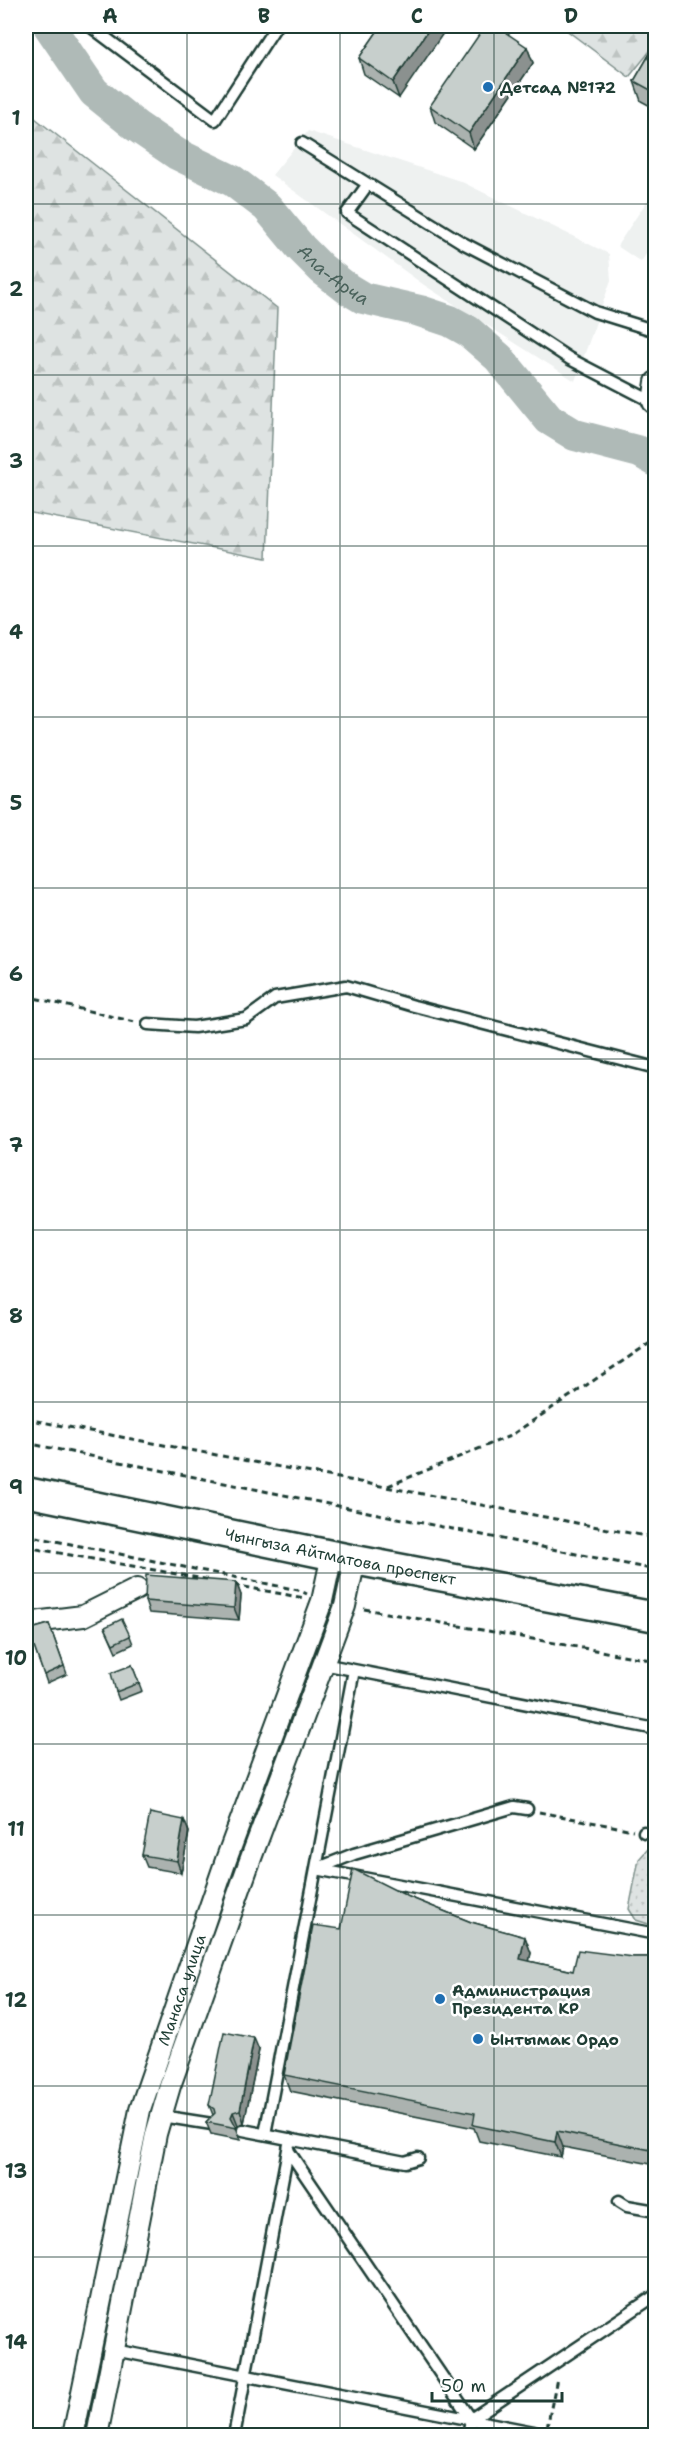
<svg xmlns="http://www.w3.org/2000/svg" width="681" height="2461" viewBox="0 0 681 2461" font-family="'Shantell Sans',sans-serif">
	<defs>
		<pattern id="grass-dots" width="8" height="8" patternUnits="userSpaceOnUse" patternTransform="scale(1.5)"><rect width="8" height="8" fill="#dee3e2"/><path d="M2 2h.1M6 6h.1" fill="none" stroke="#bec4c2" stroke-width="1.8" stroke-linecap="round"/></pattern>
		<pattern id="forest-firs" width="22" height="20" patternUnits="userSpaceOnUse" patternTransform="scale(1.5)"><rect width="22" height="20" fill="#dee3e2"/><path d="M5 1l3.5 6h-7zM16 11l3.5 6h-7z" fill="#bec4c2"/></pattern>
	</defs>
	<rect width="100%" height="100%" fill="#fff"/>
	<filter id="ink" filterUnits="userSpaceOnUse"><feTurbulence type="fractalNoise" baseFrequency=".0167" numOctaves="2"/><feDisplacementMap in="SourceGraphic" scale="12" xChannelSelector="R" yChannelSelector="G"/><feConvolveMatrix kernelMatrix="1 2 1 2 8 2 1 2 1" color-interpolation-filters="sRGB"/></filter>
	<g filter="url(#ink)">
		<path fill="#eef1f0" d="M308,131l152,50 149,73 2,26 -36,101 -151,-96 -152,-110z
			M655,189v51l-14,22 -24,-16z"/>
		<path fill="url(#grass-dots)" stroke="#7e908b" stroke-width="1.5" d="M655,1848h1l-1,78 -19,-6 -7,-11 10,-50 9,-10z"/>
		<path fill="url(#forest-firs)" stroke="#7e908b" stroke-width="1.5" d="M561,26h94v19l-26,32z
			M26,111l251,197 -10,250 -241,-46z"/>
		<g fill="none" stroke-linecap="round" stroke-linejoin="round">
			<path stroke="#afbab7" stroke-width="32" id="s1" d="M49,26l45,66 42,34 41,28 56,27 34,26 34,41 21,21 26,20 15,9 57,13 30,10 18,10 31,27 50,61 26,16 65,17 16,9"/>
			<defs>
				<path id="lane" d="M90,26l125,94 61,-94
					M302,143l161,100 132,69 61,19
					M368,184l-21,29 223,146 83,43 3,10
					M148,1024l46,3 52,-8 29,-21 71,-12 68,20 242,62
					M323,1664l333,65
					M644,1832l12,3
					M316,1869l340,65
					M316,1869l38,-15 160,-47 13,2
					M161,2116l51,8
					M243,2130l162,32 13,-4
					M265,2134l89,-464
					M288,2150l183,269
					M619,2201l8,5 29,5
					M114,2350l420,82
					M234,2436l56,-297
					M468,2436l3,-17 185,-124"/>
				<g id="street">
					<path d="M653,402l3,-20"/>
					<path d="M26,1623l57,-7 54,-27"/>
					<path id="s2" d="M73,2436l67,-326 86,-250 96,-259 10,-46"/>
					<path d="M97,2436l59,-302 14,-48 78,-220 97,-260 10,-46"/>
				</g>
				<g id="secondary">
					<path id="s3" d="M26,1492l329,68 301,57"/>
				</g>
			</defs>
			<use href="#lane" stroke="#1f3d34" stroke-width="15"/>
			<use href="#street" stroke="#1f3d34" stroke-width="24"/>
			<use href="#secondary" stroke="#1f3d34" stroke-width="33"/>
			<path stroke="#1f3d34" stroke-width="3" stroke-dasharray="6 4.5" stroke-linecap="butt" d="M26,996l109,26
				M26,1419l630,119
				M26,1443l630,127
				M388,1486l122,-50 146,-97
				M26,1535l272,55 9,4
				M26,1547l184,33
				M234,1585l70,13
				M364,1609l292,52
				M539,1812l94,18
				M547,2428l10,-50"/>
			<use href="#lane" stroke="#fff" stroke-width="10"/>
			<use href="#street" stroke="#fff" stroke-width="20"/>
			<use href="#secondary" stroke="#fff" stroke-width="28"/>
		</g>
		<path fill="#abb2af" stroke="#1f3d34" stroke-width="1.5" d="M381,26l18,72 -35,-24 -5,-16z
			M656,43v66l-15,-8 -7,-20z
			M527,47l6,16 -59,86 -39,-27 -5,-16z
			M236,1582l5,13 -2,25 -90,-7 -4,-12z
			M49,1624l18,50 -20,9 -19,-53z
			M105,1627l25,9 3,8 -17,8z
			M132,1665l10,26 -23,9 -3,-8z
			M184,1820l5,12 -8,41 -34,-6 -5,-12z
			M409,1897l62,25 54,15 6,16 -2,8 44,10 60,-14h23v208l-93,-18 -2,10 -82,-16 -5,-13 -184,-37 -6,-16 57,-146z
			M259,2050l-15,73 -6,2 -2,2 5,13 -30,-6 -5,-12 7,-7 -4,-10z"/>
		<path fill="#8b918f" stroke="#1f3d34" stroke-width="1.5" d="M431,26h17l-49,72 -6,-16z
			M527,47l6,16 -59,86 -5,-16z
			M28,1569l3,9 -5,26v-23z
			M236,1582l5,13 -2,25 -5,-12z
			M184,1820l5,12 -8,41 -4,-12z
			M525,1937l6,16 -5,22 -6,-16z
			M254,2038l5,12 -15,73 -4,-13z
			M233,2112l5,13 -2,3 -5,-11z
			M557,2131l6,16 -2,10 -6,-15z"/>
		<path fill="#c7cfcc" stroke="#1f3d34" stroke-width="1.5" d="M381,26h50l-38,56 -34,-24z
			M485,26h11l31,21 -58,86 -39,-27z
			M656,43v50l-22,-12z
			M26,1569h2l-2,12z
			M146,1575l90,7 -2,26 -89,-7z
			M122,1619l8,17 -17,8 -8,-17z
			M49,1624l15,42 -20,9 -16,-45z
			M132,1665l7,18 -23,9 -5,-19z
			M150,1813l34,7 -7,41 -35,-6z
			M353,1869l56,28 62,25 54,15 -5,22 53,12 5,-21 55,7h23v194l-99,-20 -2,11 -82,-17 2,-12 -191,-38 29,-150 28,4z
			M224,2032l30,6 -14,72 -7,2 -2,5 6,11 -31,-6 9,-9 -1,-4 -5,-4z"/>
	</g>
	<path fill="none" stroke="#1f3d34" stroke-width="1.5" stroke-opacity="0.55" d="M187,26v2410M340,26v2410M494,26v2410M26,204h630M26,375h630M26,546h630M26,717h630M26,888h630M26,1059h630M26,1230h630M26,1402h630M26,1573h630M26,1744h630M26,1915h630M26,2086h630M26,2257h630"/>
	<g fill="#1f6fb2" stroke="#fff" stroke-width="2">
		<circle cx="488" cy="87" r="6"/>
		<circle cx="440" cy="1999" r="6"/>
		<circle cx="478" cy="2039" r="6"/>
	</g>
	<g text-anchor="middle" stroke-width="5" stroke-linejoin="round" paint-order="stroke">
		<g font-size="16" font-weight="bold" fill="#1f3d34" stroke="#fff" text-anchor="start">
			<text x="500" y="93">Детсад №172</text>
			<text x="452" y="1996">Администрация<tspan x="452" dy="18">Президента КР</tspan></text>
			<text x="490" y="2045">Ынтымак Ордо</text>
		</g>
		<g font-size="16" fill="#1f3d34" stroke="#fff">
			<text dy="6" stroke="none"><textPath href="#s3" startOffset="321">Чынгыза Айтматова проспект</textPath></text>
			<text dy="6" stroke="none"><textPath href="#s2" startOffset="460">Манаса улица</textPath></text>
		</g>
		<g font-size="18" font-style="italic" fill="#4a625b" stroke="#fff">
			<text dy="6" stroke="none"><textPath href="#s1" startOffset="384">Ала-Арча</textPath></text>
		</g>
	</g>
	<rect width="681" height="2461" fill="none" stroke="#fff" stroke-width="66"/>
	<path d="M432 2392v9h130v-9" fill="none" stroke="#1f3d34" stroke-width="3"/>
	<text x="441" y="2392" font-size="18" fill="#1f3d34" stroke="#ffffff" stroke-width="4.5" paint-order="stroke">50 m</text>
	<rect x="33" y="33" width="615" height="2395" fill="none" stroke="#1f3d34" stroke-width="2"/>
	<g font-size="20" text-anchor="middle" font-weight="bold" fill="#1f3d34">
		<text x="110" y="23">A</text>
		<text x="264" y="23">B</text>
		<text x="417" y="23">C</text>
		<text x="571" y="23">D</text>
		<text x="16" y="125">1</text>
		<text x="16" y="296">2</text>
		<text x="16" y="468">3</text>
		<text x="16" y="639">4</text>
		<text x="16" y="810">5</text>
		<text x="16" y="981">6</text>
		<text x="16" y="1152">7</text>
		<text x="16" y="1323">8</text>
		<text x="16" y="1494">9</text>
		<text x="16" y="1665">10</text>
		<text x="16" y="1836">11</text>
		<text x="16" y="2007">12</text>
		<text x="16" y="2178">13</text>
		<text x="16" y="2349">14</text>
	</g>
</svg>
